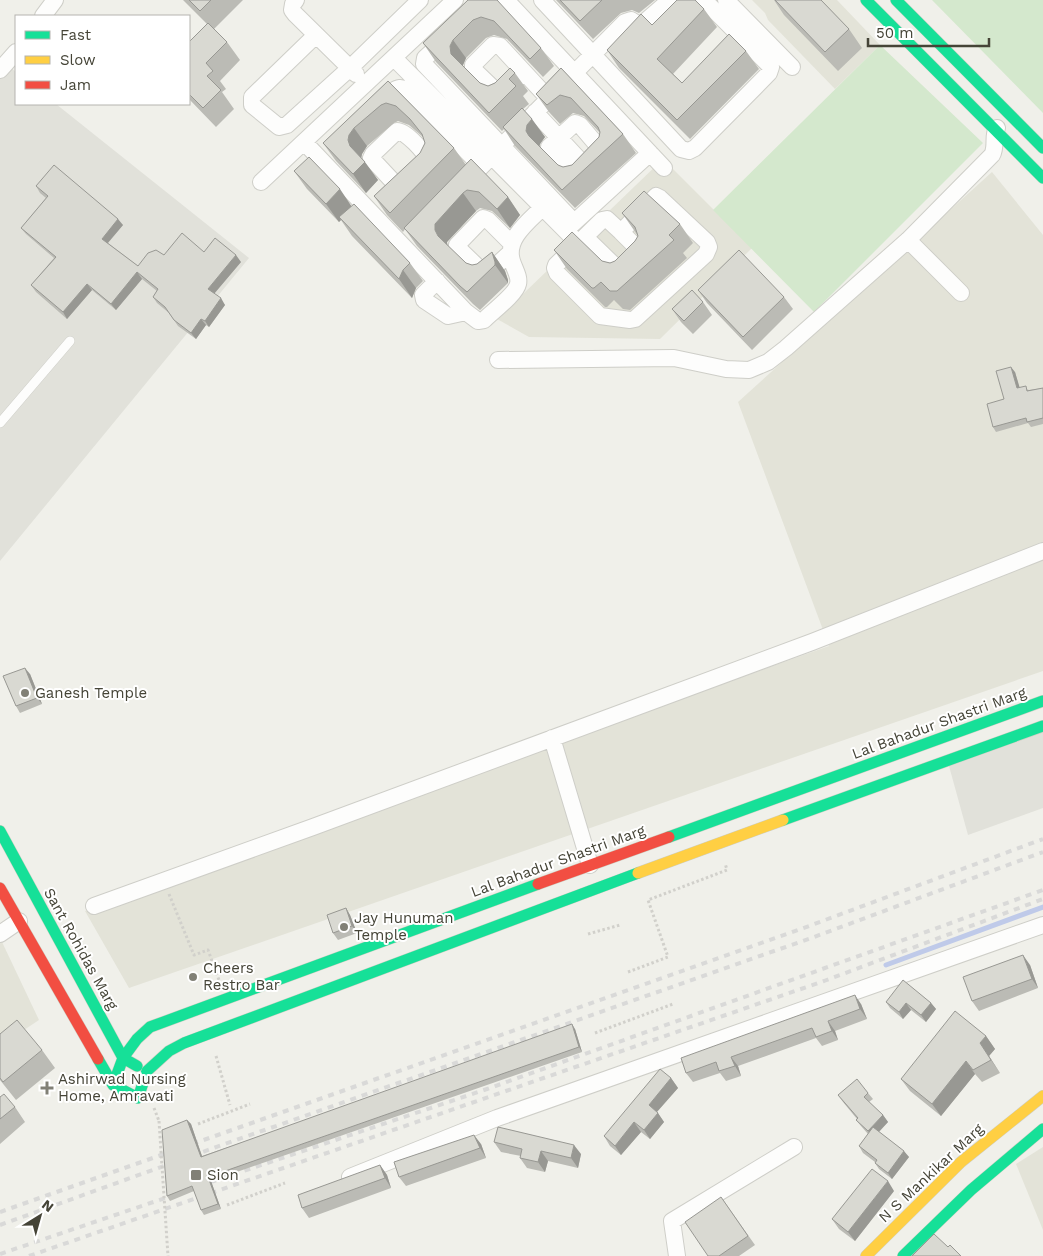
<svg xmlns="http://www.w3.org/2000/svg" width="1043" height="1256" viewBox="0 0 1043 1256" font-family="'Work Sans',sans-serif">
	<rect width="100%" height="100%" fill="#f0f0ea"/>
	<path fill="#e3e3d8" d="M752,0h85l43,45 -45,44 -67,-69 -3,-7z
		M663,159l89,89 -92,91 -131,-2 -32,-18z
		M992,172l51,63v436l-914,317 -44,-77 744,-265 -91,-244z
		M2,942l37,78 -39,26v-103z
		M1043,1147v83l-27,-66z"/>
	<path fill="#e1e1da" d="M4,62l12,10v32h40l193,154 -249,303v-494z
		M1043,731v77l-75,27 -19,-69z"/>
	<path fill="#d4e8cd" d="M932,0h111v113z
		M880,45l103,98 -169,169 -101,-102z"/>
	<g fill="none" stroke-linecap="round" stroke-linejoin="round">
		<path stroke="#bfcae9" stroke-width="5" d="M886,965l157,-58"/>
		<defs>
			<path id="lane" d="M0,423l70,-82"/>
			<path id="street" d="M296,0l-3,4 -1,6 3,4 61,60
				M506,0l158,168
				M542,0l139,149 8,2 6,-3 74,-75 2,-6 -67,-67
				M726,0l66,67
				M43,16l12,-16
				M316,35l-64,62v8l27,22 8,-2 63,-57 70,-68
				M445,40l-20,18 -1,6 150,158
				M394,58l184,185
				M0,70l16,-18
				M523,72l-22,22h-2l-26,-25v-4l20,-20 7,1 48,52
				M380,105l16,-16 3,-1 6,1 76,77
				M535,112l52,56
				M575,123l5,2 23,27 -25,24 -29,-29z
				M304,142l162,170 12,9 6,-1c8,-8 32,-26 34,-36 2,-7 -4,-16 -6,-23 -7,-22 16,-39 30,-53
				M261,182l194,-182
				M465,183l160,-161 6,-2 9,6 30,-26
				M400,189l-29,-31 2,-4 24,-23c9,0 29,22 31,30l-6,7
				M656,196l4,2 47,44 2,5 -3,7 -71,65 -5,1 -30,-4 -43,-43 -2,-5 1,-3 46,-45 5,-1 14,13z
				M567,229l83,-76
				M585,237l36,35 20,-20 -20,-20
				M908,240l53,53
				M510,253l-20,18 -5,3 -27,-26 -1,-3 26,-27 5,2 24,24
				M437,281l-14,14 1,5 24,16 18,-4
				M498,360l176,-2 52,11 23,1 19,-8 18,-14 122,-108 84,-85c5,-9 0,-19 5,-27
				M552,738l38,127
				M94,906l219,-79 499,-185 231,-91
				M0,934l19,-13
				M350,1177l147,-59 546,-193
				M677,1256l-5,-35 122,-74"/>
			<path id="fast" d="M866,0l177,178
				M896,0l147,148
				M783,820l260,-94
				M0,831l123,227 14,8
				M669,837l374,-136
				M98,1059l15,26 25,13 9,-27 22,-20 15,-8 454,-170
				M113,1085l10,-27 14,-19 13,-12 388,-143
				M903,1256l68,-66 72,-61"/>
			<path id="slow" d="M638,873l145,-53
				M866,1256l95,-94 82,-66"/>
			<path id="jam" d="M538,884l131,-47
				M0,888l98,171"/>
		</defs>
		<use href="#lane" stroke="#cecec8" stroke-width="10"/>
		<use href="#street" stroke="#cecec8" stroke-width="18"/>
		<use href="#fast" stroke="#cecec2" stroke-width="12"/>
		<use href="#slow" stroke="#cecec2" stroke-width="12"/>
		<use href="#jam" stroke="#cecec2" stroke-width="12"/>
		<path stroke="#d1d0cb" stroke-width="3" stroke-dasharray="2.5 2.5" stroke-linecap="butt" d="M169,894l25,61 14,-5 11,30
			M588,934l32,-9
			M628,972l40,-15 -20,-57 79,-30 -2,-7
			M595,1033l78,-29
			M216,1056l14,49
			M154,1108l5,13
			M198,1124l52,-20
			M227,1205l58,-22"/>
		<use href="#lane" stroke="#fdfdfc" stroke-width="9"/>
		<use href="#street" stroke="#fdfdfc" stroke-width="16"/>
		<use href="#fast" stroke="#16e098" stroke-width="11"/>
		<use href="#slow" stroke="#ffcf43" stroke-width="11"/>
		<use href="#jam" stroke="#f24e42" stroke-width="11"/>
		<path stroke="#d9d9d8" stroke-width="4" stroke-dasharray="6 6" stroke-linecap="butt" d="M199,1186l288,-97 556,-199
			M0,1212l809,-286 234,-87
			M0,1225l222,-80 592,-208 229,-85
			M0,1254l180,-61
			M29,1256l795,-275 219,-82"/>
		<path stroke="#d1d0cb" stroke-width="3" stroke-dasharray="2.5 2.5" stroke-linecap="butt" d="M159,1121l9,135"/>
	</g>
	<path fill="#bbbbb5" d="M183,0h60l-29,29 13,13 13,18 -20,21 6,8 -4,3 12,17 -18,18 -27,-28v-57l18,-18z
		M468,0l73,48 13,18 -11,11 -36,-38 -13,-4 -8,3 -20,20 -3,7v2l17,16 8,3 27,-13 13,18 -5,5 6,8 -6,5 22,28 -5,7 -1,2 19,19 5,2 9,-2 27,-28 1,-4 -16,-17 -11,-3 -13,11 -11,-12 -13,-18 25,-26 62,66 13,19 -61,55 -60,-62 -11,-17 -2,2 -66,-69 -13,-19z
		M556,0h99l-16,13 -7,-3 -11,3 -28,26z
		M774,0h47l28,29 13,19 -24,23 -54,-56z
		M704,9l13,18 -44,47 9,9 64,-32 13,18 -69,70 -71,-71 -12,-18 45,-25z
		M388,81l66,67 12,17 42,32 12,18 -10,13 -18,-17 -12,-3 -4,3 -29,31v4l19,17 6,2 5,-1 15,-12 13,19 3,9v3l-28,27 -7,-6 -56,-58 -12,-17 -2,3 -16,-17 -13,-19 46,-43 5,-10 -2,-6 -14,-12 -11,-4 -4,2 -27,23 -5,8 -1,4 17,22 -12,13 -30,-32 -13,-18z
		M294,171l57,35 59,57 13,18 -7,7 -4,10 -60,-62 -11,-16 -2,2 -32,-33z
		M36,186l87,39 -15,18 30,23 26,-11 40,-3 37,10 -27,32 11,11 -16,22 -3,-2 -10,14 -18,-13 -9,-13 -12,-10 -4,-6 4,-6 -15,-12 -26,31 -24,-20 -25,29 -31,-27 -5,-7 23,-27 -28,-24 -5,-6 25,-30 -6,-5z
		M622,213l58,11 13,19 -10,10 4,5 -57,52 -7,-1 -9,-9 -7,7h-2l-38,-38 -13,-19 56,13 5,-2 20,-20 3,-5z
		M698,290l86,7 9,12 -41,41 -45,-47z
		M703,302l9,13 -19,19 -12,-12 -9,-13z
		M1015,372l4,15 10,3 14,-2v36l-12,3 -3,-4 -32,9 -3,-5z
		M30,674l12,30 -22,9 -4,-7z
		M346,908l4,7 7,18 -19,7 -5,-7z
		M1030,965l8,23 -59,23 -7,-10z
		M886,1002l45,1 5,6 -10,13 -15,-12 -8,9 -13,-11z
		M861,1004l6,15 -32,12 3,9 -16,6 -6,-8 -78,28 3,10 -15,5 -6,-8 -27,9 -7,-9z
		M575,1029l7,23 -371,129 10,28 -17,6 -3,-5 -7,-19 -24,10 -3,-5 20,-76 4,4 11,32z
		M0,1034l42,16 13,18 -39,32 -16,-20z
		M986,1036l9,13 -6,7 11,17 -18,9 -7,-8 -34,42 -31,-25 -9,-12z
		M671,1078l7,10 -21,24 7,10 -14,17 -9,-7 -20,23 -11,-9 -6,-10z
		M868,1093l5,6 -4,3 14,13 5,7 -9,10 30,25 -17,22 -13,-10 -4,-6v-1l-12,-9 -4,-7 9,-12 -7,-8 -5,-6 1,-1 -14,-17 -5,-7z
		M0,1097l15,10 10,15 -25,22z
		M494,1142l87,12 -3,14 -30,-7 -3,11 -18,-4 -7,-10 1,-2 -20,-4z
		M481,1144l5,14 -80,28 -7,-9z
		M380,1165l7,10 4,13 -82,30 -7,-10z
		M894,1191l-39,50 -16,-12 -7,-10z
		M721,1197l34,48 -16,11h-31z"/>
	<path fill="#989893" d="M453,40l13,18 -3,7 1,8 -13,-19 -1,-8z
		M532,119l13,18 -5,7 -1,5 -10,-13 -3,-5 1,-6z
		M354,128l13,18 -5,8 -1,5 4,3 13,18 -12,13 -13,-19 -5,-34 1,-5z
		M340,189l12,18 -13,10 2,3 -2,2 -13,-18z
		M463,193l13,18 -29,31 1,6 -10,-12 -3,-6v-6z
		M508,197l12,18 -10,13 -13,-19z
		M118,219l5,6 -17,20 -4,-6z
		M492,252l13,19 3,9v3l-13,-18z
		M236,255l5,7 -28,33 -5,-6z
		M403,270l13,18 -4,10 -13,-19z
		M137,272l5,7 -26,31 -5,-6z
		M87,284l5,6 -25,29 -4,-7z
		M221,298l4,7 -16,22 -4,-6z
		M201,319l5,6 -10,14 -5,-6z
		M1011,367l4,5 6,20 -4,-4z
		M25,668l5,6 12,30 -5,-6z
		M346,908l4,7 7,18 -5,-7z
		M1023,955l7,10 8,23 -6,-9z
		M855,995l6,9 6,15 -7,-10z
		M906,1003l5,7 -8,9 -4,-7z
		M931,1003l5,6 -10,13 -5,-7z
		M828,1021l7,10 3,9 -6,-9z
		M572,1024l3,5 7,23 -3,-5z
		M986,1036l9,13 -6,7 11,17 -9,-13 -11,-17z
		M731,1057l7,9 3,10 -6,-10z
		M966,1061l9,13 -34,42 -9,-12z
		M671,1078l7,10 -23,26 -6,-9z
		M658,1113l6,9 -14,17 -6,-9z
		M883,1115l5,7 -15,16 -5,-7z
		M187,1120l4,4 13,38 -3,-5z
		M634,1122l7,10 -20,23 -6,-9z
		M474,1135l7,9 5,14 -6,-10z
		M574,1145l7,9 -3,14 -7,-10z
		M541,1151l7,10 -3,11 -7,-10z
		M904,1151l5,6 -17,22 -4,-6z
		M380,1165l7,10 4,13 -6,-10z
		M208,1177l3,4 10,28 -3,-5z
		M888,1181l6,10 -39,50 -7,-9z"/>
	<path fill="#d9d9d2" stroke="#989893" d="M189,0h22l-11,11z
		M468,0h29l44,48 -11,11 -36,-38 -13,-4 -8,3 -20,20 -3,6 1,8 29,29 8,3 7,-3 15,-15 5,5 -6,6 7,7 -27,27 -66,-70z
		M560,0h42l-22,21z
		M677,0h18l9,9 -47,50 25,24 47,-49 17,17 -69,69 -70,-70 34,-36 11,11z
		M775,0h46l28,29 -24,23z
		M208,23l19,19 -21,21 7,8 -6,5 14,14 -18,18 -14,-14v-52z
		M561,68l62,66 -61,56 -59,-63 19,-19 10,11 -5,6 -1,6 3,5 29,29 5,2 9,-2 27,-28 1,-5 -2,-5 -27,-29 -11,-3 -13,10 -11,-11z
		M388,81l66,67 -64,65 -16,-17 46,-43 5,-10 -3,-9 -12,-15 -14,-13 -10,-3 -5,2 -27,23 -5,7 -1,5 2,6 15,16 -12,12 -30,-31z
		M309,157l31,32 -14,15 -32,-33z
		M471,159l37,38 -11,12 -18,-17 -12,-2 -4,3 -28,31v6l3,6 28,27 6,2 5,-1 15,-12 3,10v3l-28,27 -7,-6 -56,-58z
		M54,165l64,54 -16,20 36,27 10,-13 8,-3 8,5 18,-22 22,19 11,-14 21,17 -28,34 13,9 -16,23 -4,-2 -10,14 -17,-13 -9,-13 -12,-10 5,-8 -21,-17 -26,32 -24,-20 -24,28 -32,-27 25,-28 -35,-29 27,-32 -12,-10z
		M644,191l36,33 -11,11 5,5 -57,51h-7l-9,-9 -7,6h-2l-38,-38 18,-18 30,29 8,2 5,-2 20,-20 3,-5 -3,-9 -13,-14z
		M354,204l56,59 -7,7 -4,9 -60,-62z
		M739,250l45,47 -41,40 -45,-47z
		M692,290l11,12 -19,19 -12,-12z
		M1011,367l6,21 9,-2 1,5 16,-3v30l-16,4 -1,-4 -33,9 -6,-23 17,-5 -8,-28z
		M25,668l12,30 -21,8 -13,-30z
		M346,908l6,18 -19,7 -6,-18z
		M1023,955l9,24 -60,22 -9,-24z
		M903,980l28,23 -10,12 -15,-12 -7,9 -13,-10z
		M855,995l5,14 -32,12 4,10 -16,6 -4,-9 -81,29 4,9 -16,5 -3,-9 -30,11 -5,-15z
		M955,1011l31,25 -6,7 11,17 -18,10 -7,-9 -34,43 -31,-25z
		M17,1020l25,30 -39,32 -3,-4v-44z
		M572,1024l7,23 -371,130 10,27 -17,6 -9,-24 -25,10 -5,-66 25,-10 14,37z
		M660,1069l11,9 -22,27 9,8 -14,17 -10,-8 -19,24 -11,-10z
		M857,1079l11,14 -4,4 19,18 -15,16 -12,-11 2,-2 -20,-23z
		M4,1094l11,13 -15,12v-22z
		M498,1127l76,18 -3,13 -30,-7 -3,11 -18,-4 2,-9 -28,-7z
		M873,1127l31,24 -16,22 -13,-10 2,-3 -18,-14z
		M474,1135l6,13 -81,29 -5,-15z
		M380,1165l5,13 -83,30 -4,-13z
		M872,1169l16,12 -40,51 -16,-13z
		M721,1197l27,39 -29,20h-11l-23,-34z
		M934,1234l14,13 2,-2 11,11h-49z"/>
	<g fill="#818076" stroke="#fff" stroke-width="2">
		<circle cx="25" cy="693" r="5"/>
		<circle cx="344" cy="927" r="5"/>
		<circle cx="193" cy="977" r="5"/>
		<path d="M44.5 1080.5h5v5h5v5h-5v5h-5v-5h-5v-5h5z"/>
		<rect x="190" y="1169" width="12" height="12" rx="2.5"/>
	</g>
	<g text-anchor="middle" stroke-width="4" stroke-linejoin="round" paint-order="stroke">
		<g font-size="15" fill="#454437" stroke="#fff" text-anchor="start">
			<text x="35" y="698">Ganesh Temple</text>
			<text x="354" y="923">Jay Hunuman<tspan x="354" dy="17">Temple</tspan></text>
			<text x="203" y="973">Cheers<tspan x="203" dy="17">Restro Bar</tspan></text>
			<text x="58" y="1084">Ashirwad Nursing<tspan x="58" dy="17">Home, Amravati</tspan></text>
			<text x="207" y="1180">Sion</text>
		</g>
		<g font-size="15" fill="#454437" stroke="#fff">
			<text transform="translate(939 723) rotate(-20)" y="5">Lal Bahadur Shastri Marg</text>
			<text transform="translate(558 861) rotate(-20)" y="5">Lal Bahadur Shastri Marg</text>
			<text transform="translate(81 949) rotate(61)" y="5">Sant Rohidas Marg</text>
			<text transform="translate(931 1173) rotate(-43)" y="5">N S Mankikar Marg</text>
		</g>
	</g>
	<rect x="15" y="15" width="175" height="90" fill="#ffffff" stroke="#b5b4af"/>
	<rect x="25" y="31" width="25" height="8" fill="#16e098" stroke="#b5b4af"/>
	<text x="60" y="40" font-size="15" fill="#454437">Fast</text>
	<rect x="25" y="56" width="25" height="8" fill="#ffcf43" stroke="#b5b4af"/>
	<text x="60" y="65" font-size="15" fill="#454437">Slow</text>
	<rect x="25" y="81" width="25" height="8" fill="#f24e42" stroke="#b5b4af"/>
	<text x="60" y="90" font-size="15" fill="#454437">Jam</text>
	<g transform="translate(40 1216) rotate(37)" stroke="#ffffff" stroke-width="4" paint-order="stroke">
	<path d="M0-4L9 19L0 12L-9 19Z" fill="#454437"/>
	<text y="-8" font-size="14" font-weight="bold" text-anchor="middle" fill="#454437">N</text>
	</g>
	<path d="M868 38v8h121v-8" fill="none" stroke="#454437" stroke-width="2.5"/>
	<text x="876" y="38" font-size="15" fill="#454437" stroke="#ffffff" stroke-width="4" paint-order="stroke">50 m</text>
</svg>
